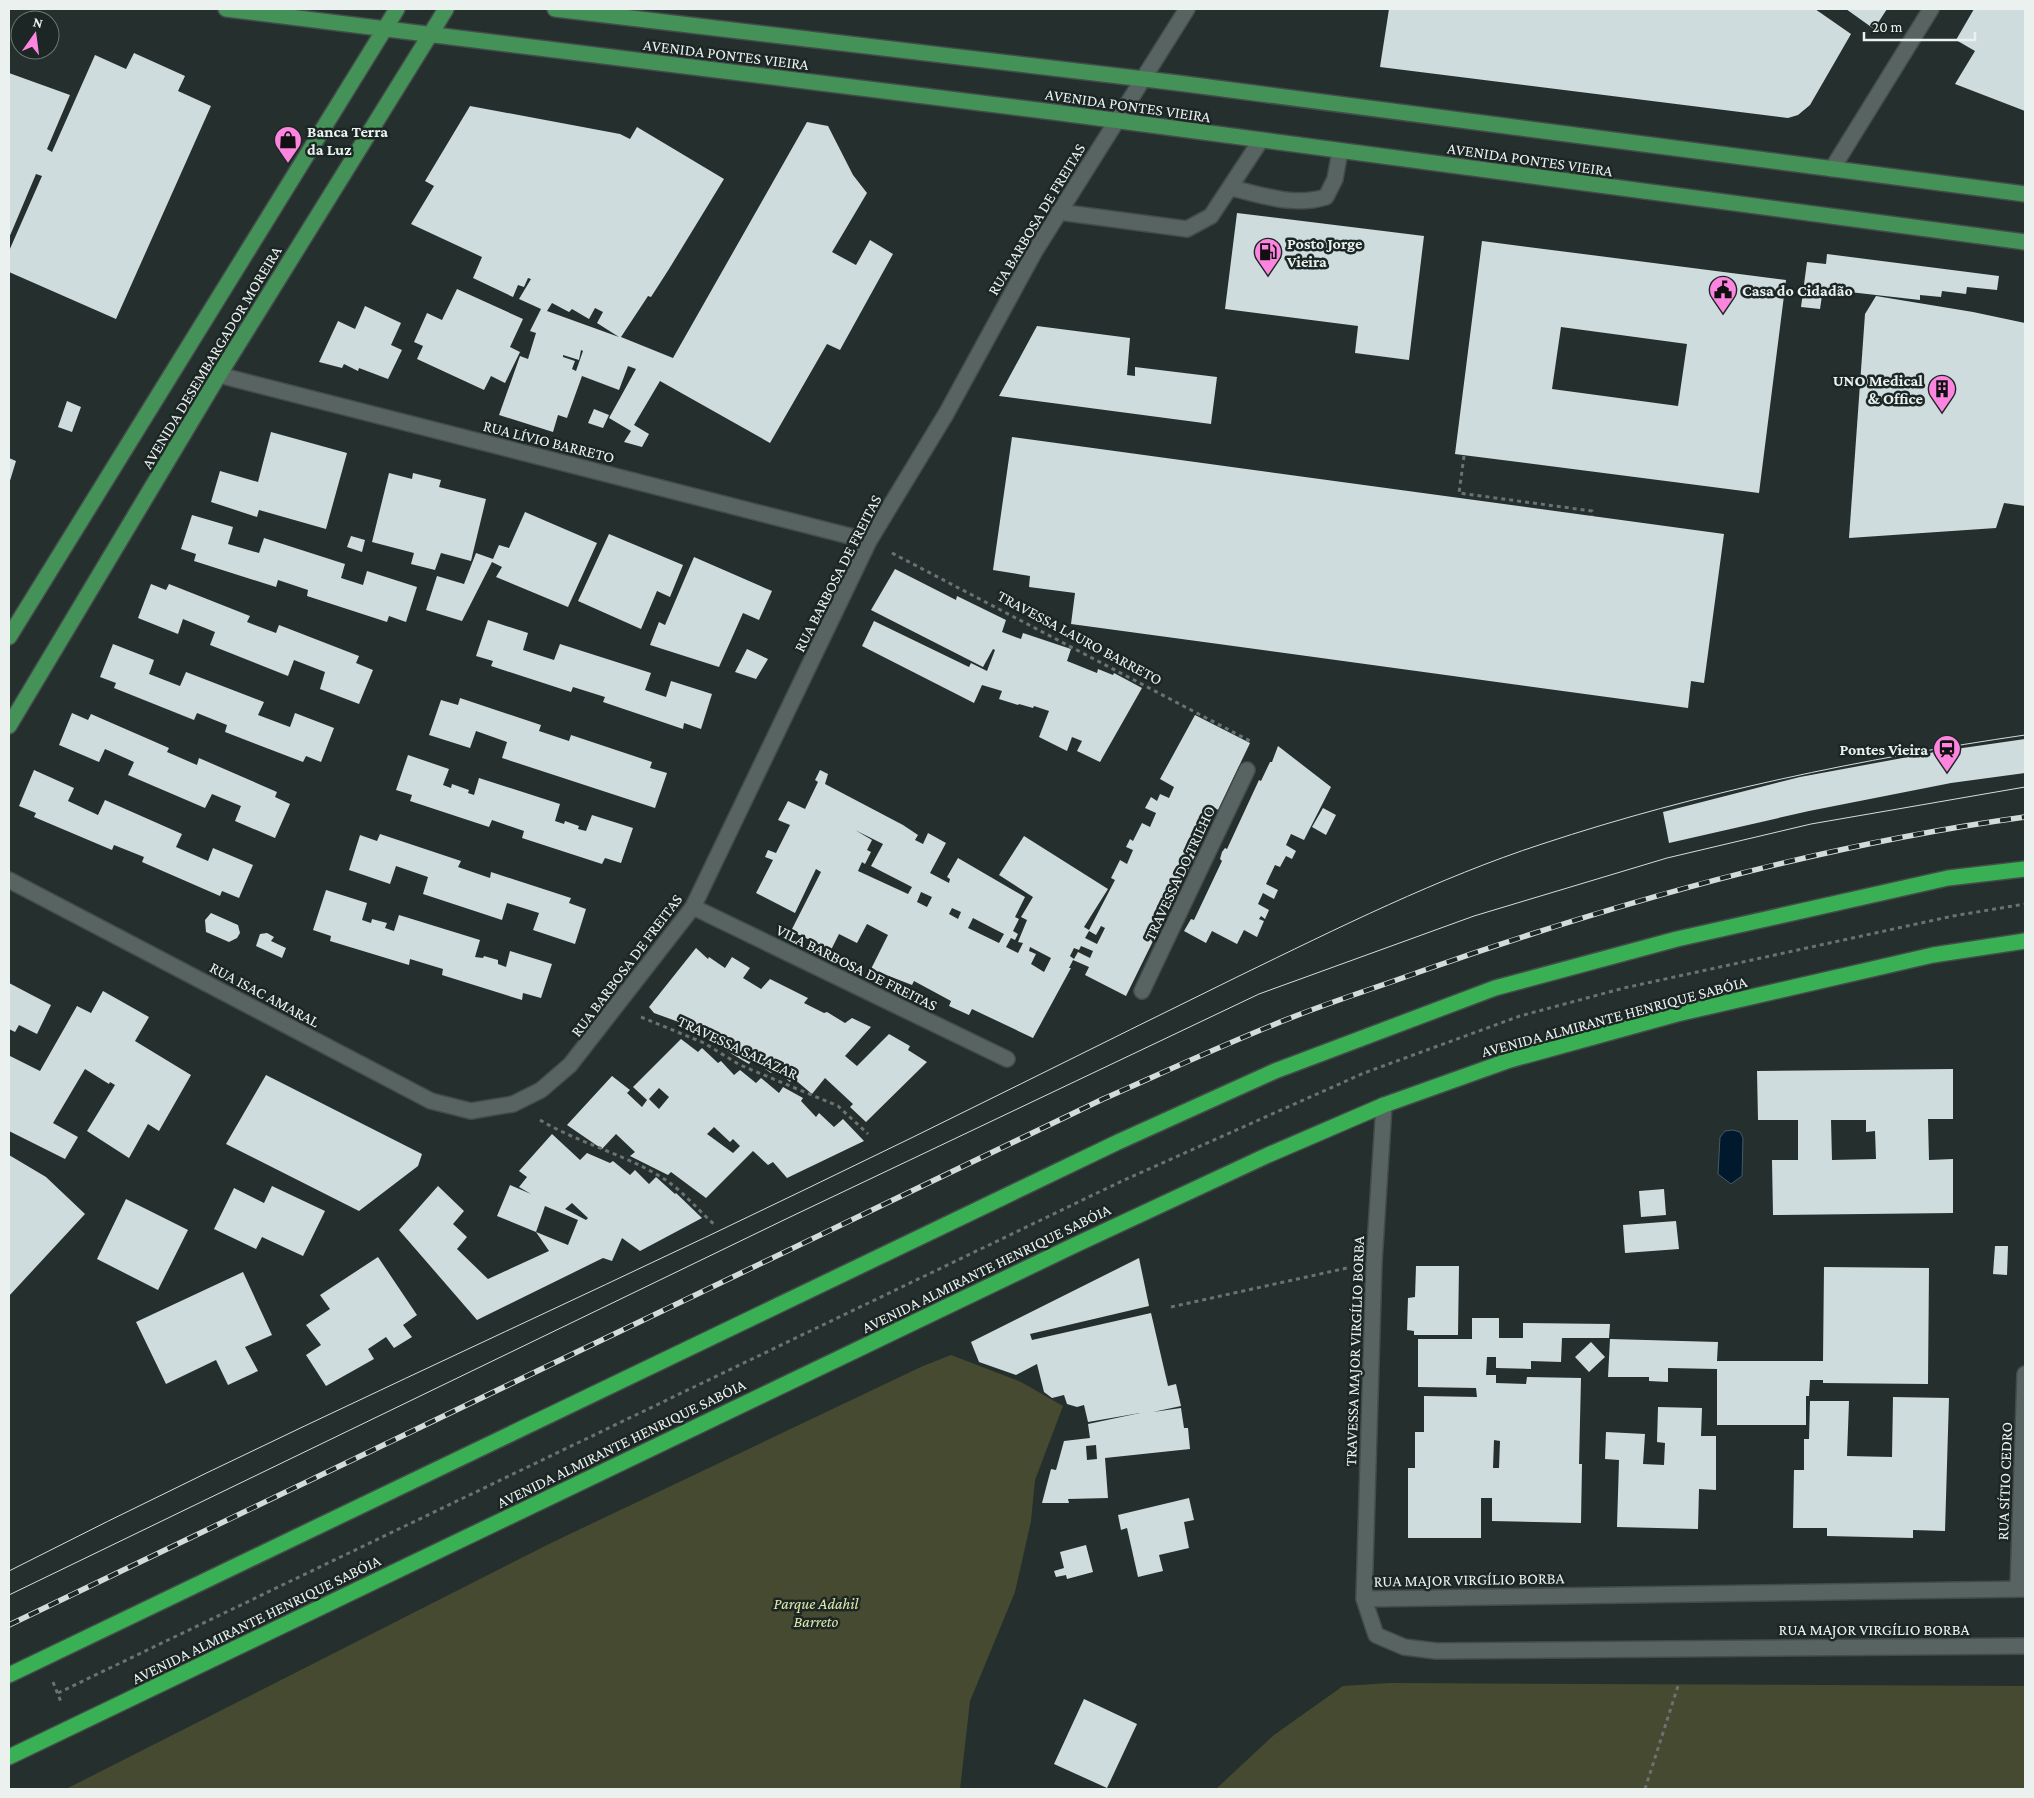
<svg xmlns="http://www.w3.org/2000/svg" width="2034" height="1798" viewBox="0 0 2034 1798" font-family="'Crimson Pro',serif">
	<rect width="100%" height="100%" fill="#25302e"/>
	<path fill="#464a30" d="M951,1355l70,27 42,24 -28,74 -4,41 -16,71 -45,109 -10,88h-894l485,-246 372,-177z
		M1390,1683l635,3v103h-809l58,-54 69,-49z"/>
	<path fill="#00192d" stroke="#465a67" d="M1733,1130l7,2 3,6 -1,38 -11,8 -13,-10 2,-37 5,-6z"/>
	<path fill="#cedcde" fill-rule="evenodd" d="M1389,9h426l36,25 -41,71 -12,10 -10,3 -408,-51z
		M1846,9h41l-13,20z
		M1974,9h51v102l-70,-27 20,-33 -19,-11z
		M134,53l51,23 -7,15 33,15 -95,213 -107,-47v-21l33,-75 -6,-2 -27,64v-165l61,22 -23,54 5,3 43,-97 31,14z
		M470,106l150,28 10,5 7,-12 87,52 -55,90 -18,28 -3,-1 -27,41 52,21 134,-236 21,4 25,49 14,18 -35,59 24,13 14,-25 23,14 -53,96 -13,-6 -57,99 -110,-62 -26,44 15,9 -7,13 -18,-5 7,-11 -22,-13 27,-49 -8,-3 -9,24 -37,-14 -15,42 -9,-3 -5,17 -54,-17 21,-59 8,3 8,-26 -6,-2 11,-22 -22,-10 12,-20 -3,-1 -4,9 -6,-2 -5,12 -40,-19 9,-21 -71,-33 23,-38 -9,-5zM552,303l17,9 3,-3 17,10 6,-11 8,4 -6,11 22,14 -72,-26zM581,350l2,1 -7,20 -4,-2 3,-8 -12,-4v-2l16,5z
		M1237,213l187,23 -15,124 -54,-7 3,-27 -133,-17z
		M1482,241l304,39 -27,213 -304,-39zM1561,327l126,17 -9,62 -126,-17z
		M1827,254l172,22 -2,14 -30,-3 -1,7 -24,-3 -1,6 -21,-2v5l-97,-11 -3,20 -19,-2 6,-45 19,2z
		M457,289l66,30 -13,28 10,5 -15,31 -14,-7 -7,14 -67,-31 6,-13 -9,-4 13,-29 15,7z
		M1876,296l97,16 52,11v183l-21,-3 -8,25 -147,10 16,-224z
		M365,306l36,17 -10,22 11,5 -14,29 -29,-11 -1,3 -14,-7 -2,4 -23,-6 19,-41 17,8z
		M1037,326l93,12 -3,37 8,1v-9l82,10 -6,47 -212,-28z
		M67,401l14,6 -9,25 -14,-5z
		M594,409l15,6 -6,13 -15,-5z
		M271,432l76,21 -21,76 -67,-19 -2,7 -46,-15 9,-31 38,11z
		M1012,437l712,97 -20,149 -13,-2 -3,27 -617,-84 4,-31 -46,-6 1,-11 -37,-6z
		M9,458l7,3 -7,23z
		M389,473l23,6 1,-6 28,7 -2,7 47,12 -15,62 -30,-8 -6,17 -24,-6 3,-11 -42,-11z
		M525,512l72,31 -29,64 -72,-30 6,-10 -10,-5 -30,59 -36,-11 11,-34 27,8 12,-31 17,6 6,-14 10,3z
		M192,515l41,12 -5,17 31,9 5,-15 81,26 -4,14 22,7 4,-14 50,16 -11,35 -17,-6 -2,6 -80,-26 1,-6 -30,-10 -2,7 -82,-26 2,-7 -15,-5z
		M609,534l74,31 -13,32 -13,-6 -16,38 -63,-28z
		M351,536l14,4 -3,12 -15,-5z
		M694,557l78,34 -13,29 -16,-7 -24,54 -69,-22 9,-23 6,3z
		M895,569l61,31 1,-4 49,24 -4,12 19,7 2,-6 48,16 -4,12 30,12 1,-4 15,6 1,-2 28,15 -42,74 -23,-11 5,-10 -10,-4 -5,14 -28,-14 10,-26 -15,-5 -1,2 -14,-4 -1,1 -19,-6 3,-8 -20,-6 -8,18 -112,-57 12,-25 95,46 2,-4 16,8 8,-21 -2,-1 -10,18 -112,-57z
		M151,584l15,6 3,-6 81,32 -3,6 29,11 3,-8 80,31 -3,7 17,7 -14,34 -39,-15 5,-17 -31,-12 -6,16 -78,-31 5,-13 -32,-13 -5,15 -40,-16z
		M488,620l40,13 -5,17 31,10 6,-16 91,29 -6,17 21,7 5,-16 41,13 -11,35 -17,-6 -1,6 -80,-27 2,-5 -32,-10 -2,5 -80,-26 2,-5 -17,-5z
		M113,644l41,16 -5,14 31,12 6,-14 78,30 -6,13 32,12 5,-14 39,15 -13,34 -15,-6 -3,6 -78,-30 2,-7 -30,-12 -3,7 -80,-32 2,-5 -16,-6z
		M747,649l21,10 -12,20 -21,-7z
		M460,698l81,27 -2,6 30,10 2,-6 81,27 -2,6 17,5 -12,35 -153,-50 5,-16 -31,-11 -6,17 -41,-13 12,-35 17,5z
		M72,713l16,7 3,-6 78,34 -2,4 30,13 2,-7 78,34 -2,5 15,7 -15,34 -40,-17 6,-15 -29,-12 -7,14 -77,-33 6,-13 -29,-13 -6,13 -40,-17z
		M1195,715l55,28 -32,67 -3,-2 -8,18 2,1 -83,169 -41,-21 4,-8 -16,-7 -4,8h2l-38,70 -61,-29 -3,6 -20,-9 2,-5 -37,-20 -2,4 -41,-16 17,-34 -21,-11 -10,19 -18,-9 -8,16 -40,-19 30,-59 -5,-3 -21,44 -39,-20 17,-33 -8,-3 3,-7 8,3 14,-28 -12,-5 10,-19 17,8 13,-27 -3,-2 5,-10 8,4 -3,10 78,41 15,10 -3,5 8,4 5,-11 18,10 -16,30 19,10 1,-4 -3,-2 11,-19 67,39 -10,20 4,2 -6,12 5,3 -3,6 -4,-2 -5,9 12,6 5,-10 -5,-1 9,-22 -6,-3 12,-20 -34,-22 25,-39 84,53 -24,38 5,3 26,-50 -4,-2 9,-18 7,4 6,-14 -7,-3 4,-8 3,2 9,-18 8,4 6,-14 -11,-5 6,-11 6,4 3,-7 9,4 5,-11 -14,-8zM855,830l28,14 -12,22 41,21 -4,7 -50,-23 4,-9 3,2 6,-12 -4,-2 5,-10zM921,892l11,5 -5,10 -10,-5zM952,908l9,4 -3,7 -9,-5zM973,918l31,16 -5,9 -31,-15zM1101,926l4,2 -8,16 -12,-6 4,-7 7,4zM1081,946l12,5 -3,7 -12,-6 -4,7 -4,-3 4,-8 5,2zM1030,947l21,11 -7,14 -13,-8 5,-10 -7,-3z
		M2025,739v34l-74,10 -142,28 -140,32 -6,-31 137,-35 135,-25z
		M1278,746l53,41 -27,53 -13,-6 -5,11 10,6 -4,8 -6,-3 -6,11 -5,-2 -9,19 12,6 -4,9 -11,-6 -5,11 11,6 -4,9 -4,-3 -2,3 5,2 -7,16 -13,-7 -7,14 -25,-13 -6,12 -22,-12 7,-12 3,1 28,-59 -2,-2 2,-7 3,-4 2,1 32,-69 2,1 9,-19h2z
		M408,755l41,14 -6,16 8,3 1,-4 17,6 -1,3 6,2 5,-17 81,26 -5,17 9,3 1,-3 14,5 -1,3 8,2 6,-16 41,13 -12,35 -16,-5 -3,6 -80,-26 2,-7 -32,-11 -3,7 -79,-26 2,-6 -16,-5z
		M34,770l40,18 -6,13 30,14 7,-15 77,34 -6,13 32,14 5,-13 40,17 -14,33 -17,-7 -2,5 -78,-34 2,-5 -30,-12 -2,5 -78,-33 2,-4 -17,-7z
		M1323,808l13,7 -10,20 -14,-8z
		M380,834l81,27 -3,6 32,11 1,-6 80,26 -2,5 17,6 -11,35 -42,-14 6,-17 -32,-10 -5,17 -79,-26 5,-17 -32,-11 -6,18 -41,-14 11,-35 17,6z
		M326,890l41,13 -5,17 9,3 1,-4 15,4 -2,5 9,3 5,-16 81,25 -5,17 8,1 1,-2 14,4v4l8,3 4,-16 42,13 -11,34 -18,-5 -1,7 -80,-25 1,-6 -33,-10 -1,6 -79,-24 1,-5 -18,-6z
		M211,913l27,12 2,8 -3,5 -8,4 -23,-10 -1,-12z
		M267,933l7,4 -3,4 15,7 -4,10 -26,-12 4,-12z
		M696,948l12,11 1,-2 16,11 7,-11 18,11 -7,10 18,11 9,-10 38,19 -4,5 20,10 3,-1 18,11 7,-5 19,9 -26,29 12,10 32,-32 21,12 -2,4 19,12 -61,60 -16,-15 3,-3 -28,-26 -13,16 -19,-16 -3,4 -15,-14 -4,5 -19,-13 -3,4 -37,-22 -14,-13 -44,-16 -5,-6z
		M9,983l42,22 -14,29 -18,-9 -4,7 -6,-3z
		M103,991l46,26 -14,24 56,34 -32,56 -11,-7 -19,34 -42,-27 28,-46 -5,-3 -1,2 -24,-15 -32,54 25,14 -13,22 -56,-28v-72l1,-3 30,15 37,-65 14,7z
		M681,1039l17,13 4,-4 16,15 3,-2 13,14 6,-5 16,13 5,-5 18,15 4,-6 20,11 -2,3 15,16 3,-4 15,14 9,-8 21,22 -77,37 -14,-16 -5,3 -15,-14 -47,47 -35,-26 -3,3 -38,-19 5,-4 -19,-18 -14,15 -35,-24 45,-49 18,14 -3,3 15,14 5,-7 -14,-13zM659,1088l10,9 -10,12 -10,-10zM714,1127l16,15 3,-3 7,7 -7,7 -26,-19z
		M1953,1069v50h-25l1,41 24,-1v54l-180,2 -1,-55h26v-40h-40l-1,-49zM1831,1120h35v12l9,-1 1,28 -44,1z
		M266,1075l156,79 -4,12 -59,45 -133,-67z
		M552,1134l28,26 7,-7 23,10 3,-2 17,14 5,-5 14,14 7,-7 19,17 1,-1 26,25 -62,33 -18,-13 -10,23 -9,-3 -126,62 -78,-90 39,-44 26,25 -11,13 14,13 -10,12 31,30 61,-28 -13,-19 32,13 10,-25 -33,-14 -9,26 -39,-16 13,-31 21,9 -12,-7 8,-10 -8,-6zM572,1203l16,15 -2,2 -21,-11z
		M9,1155l37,22 39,37 -76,82z
		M272,1186l53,25 -22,45 -41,-19 -6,12 -42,-20 20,-41 30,15z
		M1664,1189l2,26 -25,2 -2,-26z
		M126,1199l62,31 -30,60 -61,-31z
		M1676,1221l3,28 -54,4 -2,-28z
		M1995,1246h13l-1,29 -14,-1z
		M378,1257l39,58 -14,10 9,12 -18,11 -8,-11 -18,12 6,10 -48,27 -20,-31 15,-10 -15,-20 24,-16 -10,-14z
		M1139,1258l10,48 -119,28 2,6 119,-27 17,73 8,-2 5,22 -28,6 28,-4 3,20h4l2,21 -85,9 3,40 -40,1 1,4h-27l9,-34 5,1 8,-29 26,-3 -2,-14 52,-11 -52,9 -4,-17 -7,2 -10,-3 -3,-9 -12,3 -8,-6 -7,-28 -21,11 -37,-13 -8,-20zM1096,1445l1,14 -10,1 -1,-14z
		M1416,1266h43l-1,69h-44v-4l-7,-1 1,-32 7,-1z
		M1824,1267l105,1 -1,116 -105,-1v-3h-13l-1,16h-3v29h-89v-56l-49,-1v14l-19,-1v-4h-41l2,-38 108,3 -1,19h106z
		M243,1272l29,63 -27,12 13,24 -30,14 -12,-25 -50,24 -30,-62z
		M1472,1318h27v20h24v-15l87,1 -1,14h-47l-1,24 -30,-1v8l-35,-1v-11h-9l-1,18h10v8l30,1 1,-7 54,1 -2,86h3l-1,59 -89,-2v-23h-11v40h-73v-70h7v-36h9v-36l53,1 -1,-9 -58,-1v-48h54zM1494,1440l6,1 -1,27h-6z
		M1591,1342l14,15 -16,15 -14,-15z
		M1893,1397l56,1 -4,133 -32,-1v8l-86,-2v-8h-34l1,-58h10v-31h5l1,-38h39l-2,55 45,1z
		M1658,1407l44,1 -1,28h15v54l-17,-1 -1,40 -81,-2 2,-67 -14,-1 1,-27 39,2 -2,30 21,1 1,-22 -8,-1z
		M1189,1498l5,22 -10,2 5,26 -30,7 4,16 -25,6 -11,-49 -6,2 -3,-15z
		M1086,1545l7,27 -26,7 -1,-4 -10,2 -2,-6 10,-3 -4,-16z
		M1084,1699l53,25 -30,64 -53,-24z"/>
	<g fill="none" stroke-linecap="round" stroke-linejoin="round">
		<defs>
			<path id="lane" d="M1231,188c32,7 62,19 95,9l9,-18 5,-28
				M1059,212l128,17 24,-13 50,-76
				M1142,991l105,-221"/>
			<path id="street" d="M1832,169l99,-160
				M219,375l650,166
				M9,880l422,221 40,10 42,-7 28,-14 29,-25 123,-158 176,-366 77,-127 89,-163 152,-242
				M693,907l314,152
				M1384,1105l-10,157 -10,337 12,36 28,12 32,4 589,-5
				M2018,1589l7,-215
				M1364,1599l661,-10"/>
			<path id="primary" d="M226,9l827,103 972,130
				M555,9l623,74 847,111
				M9,637l388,-628
				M9,726l210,-351 227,-366"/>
			<path id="highway" d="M9,1675l1109,-533 157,-71 220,-83 182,-49 271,-61 77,-9
				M9,1757l1066,-512 193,-90 116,-50 126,-45 167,-46 256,-59 92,-14"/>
		</defs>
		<use href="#lane" stroke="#434c4a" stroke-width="18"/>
		<use href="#street" stroke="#434c4a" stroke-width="18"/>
		<use href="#primary" stroke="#434c4a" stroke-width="18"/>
		<use href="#highway" stroke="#434c4a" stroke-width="18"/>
		<path stroke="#6a7371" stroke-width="3" stroke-dasharray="4 4" stroke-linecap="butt" d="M1464,456l-5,37 133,18v5
			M892,553l360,189
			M641,1017l63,26 36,22 98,41 30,28
			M540,1120c40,24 94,37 130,63 16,12 30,29 45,42
			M1171,1307l176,-39
			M53,1682l8,20
			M58,1693l1064,-512 242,-108 156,-57 104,-28 329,-72 72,-12
			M1645,1789l33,-103"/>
		<use href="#lane" stroke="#586461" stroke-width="15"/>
		<use href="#street" stroke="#586461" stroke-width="15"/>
		<use href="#primary" stroke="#459259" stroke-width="15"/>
		<use href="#highway" stroke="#39b053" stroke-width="15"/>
		<path stroke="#d4dcda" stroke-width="1" d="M9,1571c262,-134 531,-253 795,-381 146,-70 290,-143 435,-214 99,-48 199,-98 303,-132 157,-52 320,-85 483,-109
			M9,1595l779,-377 471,-224 215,-78 193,-58 144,-34 214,-37"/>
		<defs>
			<path id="rail" d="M9,1625l1094,-526c57,-25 113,-51 170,-74 47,-20 97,-35 146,-53 196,-69 400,-127 606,-155"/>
		</defs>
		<use href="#rail" stroke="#d4dcda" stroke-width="5.5"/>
		<use href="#rail" stroke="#1c2624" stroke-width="4" stroke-dasharray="11" stroke-linecap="butt"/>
	</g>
	<defs>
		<symbol id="shop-pin" viewBox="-11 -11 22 30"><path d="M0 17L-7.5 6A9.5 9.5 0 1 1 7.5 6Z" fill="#fe85df" stroke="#1c2624"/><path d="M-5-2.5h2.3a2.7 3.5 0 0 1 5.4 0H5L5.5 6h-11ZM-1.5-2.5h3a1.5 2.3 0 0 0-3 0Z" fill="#111"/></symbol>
		<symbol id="fuel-pin" viewBox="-11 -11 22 30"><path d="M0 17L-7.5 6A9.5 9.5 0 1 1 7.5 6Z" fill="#fe85df" stroke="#1c2624"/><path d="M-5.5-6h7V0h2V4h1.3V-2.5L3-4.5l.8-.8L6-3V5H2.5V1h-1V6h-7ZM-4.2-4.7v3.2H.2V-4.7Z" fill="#111"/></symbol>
		<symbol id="civic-pin" viewBox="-11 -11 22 30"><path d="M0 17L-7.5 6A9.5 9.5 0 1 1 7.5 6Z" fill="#fe85df" stroke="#1c2624"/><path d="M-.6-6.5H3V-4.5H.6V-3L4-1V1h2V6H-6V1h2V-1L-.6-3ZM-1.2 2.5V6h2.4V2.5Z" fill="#111"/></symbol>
		<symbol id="building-pin" viewBox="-11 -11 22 30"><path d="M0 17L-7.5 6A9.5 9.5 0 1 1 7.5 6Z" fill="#fe85df" stroke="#1c2624"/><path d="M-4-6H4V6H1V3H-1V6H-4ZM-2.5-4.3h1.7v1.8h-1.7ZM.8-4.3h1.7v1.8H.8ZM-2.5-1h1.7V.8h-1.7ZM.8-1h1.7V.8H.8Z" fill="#111"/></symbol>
		<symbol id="station-pin" viewBox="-11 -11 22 30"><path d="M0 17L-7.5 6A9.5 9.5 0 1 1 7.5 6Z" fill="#fe85df" stroke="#1c2624"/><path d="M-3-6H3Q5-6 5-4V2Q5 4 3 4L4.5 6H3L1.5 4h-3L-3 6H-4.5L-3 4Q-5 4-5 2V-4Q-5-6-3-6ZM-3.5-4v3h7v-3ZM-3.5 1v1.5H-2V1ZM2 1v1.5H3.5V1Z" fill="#111"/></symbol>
	</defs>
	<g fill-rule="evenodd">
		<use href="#shop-pin" x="272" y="124" width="32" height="43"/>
		<use href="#fuel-pin" x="1252" y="236" width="32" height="43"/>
		<use href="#civic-pin" x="1707" y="274" width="32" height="43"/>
		<use href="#building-pin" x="1926" y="373" width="32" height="43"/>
		<use href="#station-pin" x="1931" y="733" width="32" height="43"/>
	</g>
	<g text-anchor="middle" stroke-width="5" stroke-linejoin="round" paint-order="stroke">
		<g font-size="16" fill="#eaf1ef" stroke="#1c2624">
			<text transform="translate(726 54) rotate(7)" y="6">AVENIDA PONTES VIEIRA</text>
			<text transform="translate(1128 105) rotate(8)" y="6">AVENIDA PONTES VIEIRA</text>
			<text transform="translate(1530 159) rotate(8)" y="6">AVENIDA PONTES VIEIRA</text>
			<text transform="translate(1036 219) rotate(-59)" y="6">RUA BARBOSA DE FREITAS</text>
			<text transform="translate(211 357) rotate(-59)" y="6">AVENIDA DESEMBARGADOR MOREIRA</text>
			<text transform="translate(549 441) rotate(14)" y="6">RUA LÍVIO BARRETO</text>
			<text transform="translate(837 573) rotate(-63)" y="6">RUA BARBOSA DE FREITAS</text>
			<text transform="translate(1080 637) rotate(28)" y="6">TRAVESSA LAURO BARRETO</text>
			<text transform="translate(1179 873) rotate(-65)" y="6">TRAVESSA DO TRILHO</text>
			<text transform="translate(626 965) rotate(-53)" y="6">RUA BARBOSA DE FREITAS</text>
			<text transform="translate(857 967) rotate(26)" y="6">VILA BARBOSA DE FREITAS</text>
			<text transform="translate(265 994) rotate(28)" y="6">RUA ISAC AMARAL</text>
			<text transform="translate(1614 1016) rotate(-15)" y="6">AVENIDA ALMIRANTE HENRIQUE SABÓIA</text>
			<text transform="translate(738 1047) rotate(25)" y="6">TRAVESSA SALAZAR</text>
			<text transform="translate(986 1268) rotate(-26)" y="6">AVENIDA ALMIRANTE HENRIQUE SABÓIA</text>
			<text transform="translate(1354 1351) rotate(-88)" y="6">TRAVESSA MAJOR VIRGÍLIO BORBA</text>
			<text transform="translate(621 1443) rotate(-26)" y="6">AVENIDA ALMIRANTE HENRIQUE SABÓIA</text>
			<text transform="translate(2004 1481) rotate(-88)" y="6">RUA SÍTIO CEDRO</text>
			<text transform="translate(1469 1579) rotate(-1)" y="6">RUA MAJOR VIRGÍLIO BORBA</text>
			<text transform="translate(256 1619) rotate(-26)" y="6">AVENIDA ALMIRANTE HENRIQUE SABÓIA</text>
			<text x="1874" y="1635">RUA MAJOR VIRGÍLIO BORBA</text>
		</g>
		<g font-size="16" font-weight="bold" fill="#eaf1ef" stroke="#1c2624" text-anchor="start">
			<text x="307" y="137">Banca Terra<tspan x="307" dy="18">da Luz</tspan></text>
			<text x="1287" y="249">Posto Jorge<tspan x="1287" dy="18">Vieira</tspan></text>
			<text x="1742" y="296">Casa do Cidadão</text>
			<text x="1923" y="386" text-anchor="end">UNO Medical<tspan x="1923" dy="18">&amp; Office</tspan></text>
			<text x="1928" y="755" text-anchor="end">Pontes Vieira</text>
		</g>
		<g font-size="16" font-style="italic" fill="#e0eaaa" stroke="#1c2624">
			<text x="816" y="1609">Parque Adahil<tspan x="816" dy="18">Barreto</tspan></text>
		</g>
	</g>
	<rect width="2034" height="1798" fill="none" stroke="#eaf1ef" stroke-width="20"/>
	<g transform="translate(35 35) rotate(14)"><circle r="24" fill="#1c2624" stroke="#6e7775"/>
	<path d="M0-4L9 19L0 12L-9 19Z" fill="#fe85df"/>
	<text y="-8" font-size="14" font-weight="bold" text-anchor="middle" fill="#eaf1ef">N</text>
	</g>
	<path d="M1864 32v8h111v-8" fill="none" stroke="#eaf1ef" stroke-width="2.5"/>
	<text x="1872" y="32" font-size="15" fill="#eaf1ef" stroke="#1c2624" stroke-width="4" paint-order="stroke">20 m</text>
</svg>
